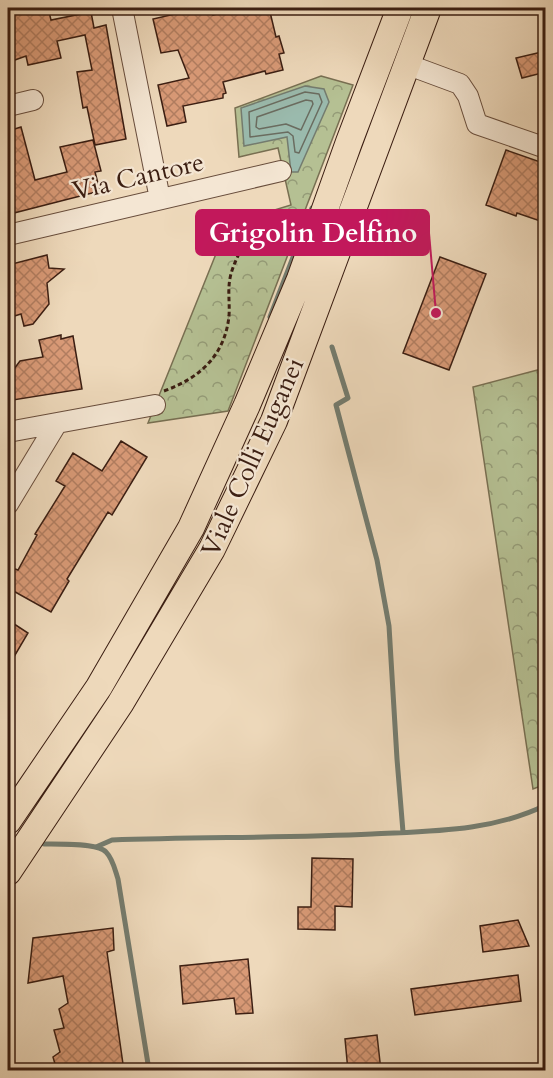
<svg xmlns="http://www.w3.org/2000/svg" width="553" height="1078" viewBox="0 0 553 1078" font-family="Cardo,serif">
	<defs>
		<pattern id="forest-crowns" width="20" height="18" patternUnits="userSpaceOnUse" patternTransform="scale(1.5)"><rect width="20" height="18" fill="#b5c093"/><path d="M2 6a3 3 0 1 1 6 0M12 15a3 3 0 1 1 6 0" fill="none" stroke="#949b77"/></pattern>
		<pattern id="building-cross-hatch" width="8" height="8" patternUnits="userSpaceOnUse" patternTransform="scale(1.5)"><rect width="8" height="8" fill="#d99a77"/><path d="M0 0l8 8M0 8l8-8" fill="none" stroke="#b17d60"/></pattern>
	</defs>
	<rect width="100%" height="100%" fill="#eed9bb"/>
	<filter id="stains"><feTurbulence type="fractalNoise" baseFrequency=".00333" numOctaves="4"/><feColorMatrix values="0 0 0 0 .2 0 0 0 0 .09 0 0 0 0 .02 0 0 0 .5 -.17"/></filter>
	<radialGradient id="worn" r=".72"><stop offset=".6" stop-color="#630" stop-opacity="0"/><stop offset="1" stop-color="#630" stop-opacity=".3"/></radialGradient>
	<path fill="url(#forest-crowns)" stroke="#786f52" stroke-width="1.5" d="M321,76l32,9 -125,326 -80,12 80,-199 63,-19 -13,-57 -39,9 -4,-49z
		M545,368l1,416 -13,5 -60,-402z"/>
	<path fill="#9abaad" stroke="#747c6f" stroke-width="1.5" d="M305,86l19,3 5,13 -31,70h-7l-4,-35 -43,9 -3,-38z"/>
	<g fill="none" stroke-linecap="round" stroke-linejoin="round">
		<path stroke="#6a6c60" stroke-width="1.5" d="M305,92l14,2 3,8 -23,51 -4,-1 -2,-16 -5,-4 -38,5 -1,-25z
			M306,100l6,1 1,3 -12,26 -15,-6 -27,5 -3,-2 1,-10z"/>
		<path stroke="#747c6f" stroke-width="5" d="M270,317l42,-109
			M332,347l16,51 -12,7 41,155 12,66 8,133 6,73
			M44,844c13,0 54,-1 62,8 7,7 9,18 12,27l31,191
			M96,847l16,-7c86,-3 173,-2 260,-6 58,-3 119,-2 174,-29"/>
	</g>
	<path fill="url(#building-cross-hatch)" stroke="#3b1e12" stroke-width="1.5" d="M8,8h40l3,12 40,-8 3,16 12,-3 20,114 -31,6 -8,-38 -4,1 -6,-36 15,-2 -7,-35 -28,6 4,17 -33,7 -2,-9 -14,5 -4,-8z
		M201,8h10l2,7 27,-7h23l2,5 5,-1 6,25 3,-1 5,17 -5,1 4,16 -17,4 -1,-3 -42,11 3,11 -3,1v4l-40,8 3,16 -19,4 -9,-41 31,-7 -11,-28 -17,3 -8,-34z
		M546,51v21l-24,6 -6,-20z
		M21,127l14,53 32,-8 -7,-25 33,-7 8,31 -6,1 5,19 -90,23 -2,-11v-72z
		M506,150l40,14v59l-29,-10 -1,3 -30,-11z
		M47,255l2,13 15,1 -17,14 2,21 -16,20 -9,2 -3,-12 -13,4v-53z
		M440,257l46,17 -37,96 -46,-17z
		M61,335v4l12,-3 9,53 -69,11 -5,-23 12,-16 23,-4 -4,-17z
		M121,441l26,16 -35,58 -4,-3 -41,67 2,2 -18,31 -43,-24v-6l7,-13 3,1 19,-35 -2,-1 30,-48 -9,-5 17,-28 29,18z
		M8,620l20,13 -20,34z
		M312,858l41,1 -1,48 -17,-1v24l-37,-1v-22h13z
		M518,920l11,26 -46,6 -3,-26z
		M113,928l1,22 -7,2 17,119h-67l-4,-14 7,-5 -6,-22 10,-2 -5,-19 9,-6 -5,-27 -35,7 5,-45z
		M248,959l5,54 -17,1 -2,-16 -51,6 -3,-38z
		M518,975l3,26 -106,14 -4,-26z
		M377,1035l4,36h-33l-3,-32z"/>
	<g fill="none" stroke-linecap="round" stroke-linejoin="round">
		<defs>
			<path id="minor" d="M122,8l38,191
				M406,64l54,20 8,12 9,28 69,24
				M8,106l25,-6
				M8,235l273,-64
				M57,423l98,-18
				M8,432l49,-9 -49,81"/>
			<path id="major" d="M8,821l91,-134 92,-159 56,-123 53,-126 49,-137 51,-134
				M8,872l112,-168 92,-155 62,-128 154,-413"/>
		</defs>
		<use href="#minor" stroke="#684d3c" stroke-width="22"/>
		<use href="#major" stroke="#3b1e12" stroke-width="28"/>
		<path stroke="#3b1e12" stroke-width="3" stroke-dasharray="4.5 3" stroke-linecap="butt" d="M164,391c36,-13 61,-36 65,-75 1,-14 -2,-28 2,-42 5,-19 21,-43 31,-61"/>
		<use href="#minor" stroke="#f4e6d3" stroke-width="20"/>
		<use href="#major" stroke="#eed9bb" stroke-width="26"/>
	</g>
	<g text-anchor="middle" stroke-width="4.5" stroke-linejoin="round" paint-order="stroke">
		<g font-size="26" fill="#3b1e12" stroke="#f4e6d3">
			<text transform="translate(138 176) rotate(-13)" y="9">Via Cantore</text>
			<text transform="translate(252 457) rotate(-66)" y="9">Viale Colli Euganei</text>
		</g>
	</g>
	<path fill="none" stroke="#c2185b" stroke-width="2" d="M436 313L429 233"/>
	<circle fill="#c2185b" stroke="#f4e6d3" stroke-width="2" cx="436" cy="313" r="6"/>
	<rect fill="#c2185b" stroke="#c2185b" stroke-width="2" x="196" y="210" width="233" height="45" rx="6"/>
	<g font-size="27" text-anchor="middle" font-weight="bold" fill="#fff">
		<text x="313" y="242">Grigolin Delfino</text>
	</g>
	<rect width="553" height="1078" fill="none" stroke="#eed9bb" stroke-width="30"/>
	<rect x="9" y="9" width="535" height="1060" fill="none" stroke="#3b1e12" stroke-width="3"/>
	<rect x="15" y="15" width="523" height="1048" fill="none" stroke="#3b1e12" stroke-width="1.5"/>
	<rect width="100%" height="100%" filter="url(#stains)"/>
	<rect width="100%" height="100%" fill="url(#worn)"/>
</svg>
